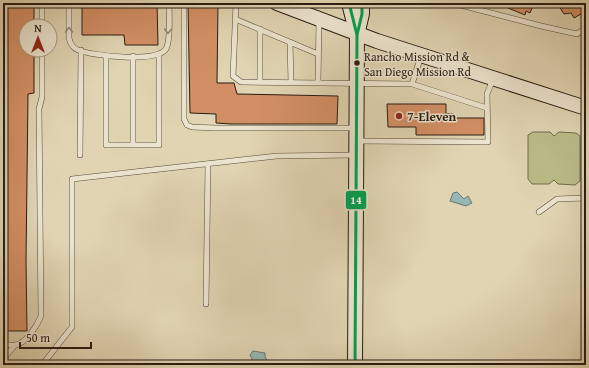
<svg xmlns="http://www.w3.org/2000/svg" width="589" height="368" viewBox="0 0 589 368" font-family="'Gentium Book Plus',serif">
	<rect width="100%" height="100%" fill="#e0d4b2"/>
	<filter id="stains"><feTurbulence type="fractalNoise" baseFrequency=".005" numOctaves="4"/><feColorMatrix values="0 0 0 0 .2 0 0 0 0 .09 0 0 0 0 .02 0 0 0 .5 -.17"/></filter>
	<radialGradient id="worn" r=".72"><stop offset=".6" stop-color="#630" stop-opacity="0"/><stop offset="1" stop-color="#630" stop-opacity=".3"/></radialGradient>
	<path fill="#babb87" stroke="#706c4c" d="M533,132h17l4,4 5,-4 17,1 4,3v45l-5,4 -17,-1 -4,-4 -5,4h-17l-4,-5v-44z"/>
	<path fill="#96b7b4" stroke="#6a7973" d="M457,192l7,7 4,-3 4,7 -6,3 -16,-5 3,-8z
		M253,351l12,2v4l3,5 -1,3h-16l1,-6 -2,-4z"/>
	<path fill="#d38f64" stroke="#271c12" d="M3,3h31v23h-8v24h8v43l-6,1 -2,167 1,70h-24z
		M82,3h75l1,42h-33l-1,-10h-42z
		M188,3h30l-1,80h17l3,11 101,2 -1,28h-106l-15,-1v-9l-26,-1z
		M496,3h38l-4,10 -4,-2 -1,4z
		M557,3h29v8l-12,7 -3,-5 -7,1z
		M387,104h59v10h8v4h30v17h-68v-8h-28z"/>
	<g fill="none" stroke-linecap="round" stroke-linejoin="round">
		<defs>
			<path id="lane" d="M42,3v23
				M69,3v35c1,5 4,10 9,12 15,6 78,13 88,-1 5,-9 3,-35 3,-46
				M184,3v116l3,6 5,2 23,1h139
				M236,3l-3,73 8,6 171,2
				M453,3l88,23 36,8 9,-6
				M235,19l83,35
				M260,29v53
				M290,42l1,40
				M106,56v89h53v-91
				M421,56l-9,28 75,24
				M318,82l1,-61
				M358,141l130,1 -1,-48 6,-15
				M133,145v-89
				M80,155l1,-105
				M539,212l18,-13 29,-1
				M206,304l2,-140
				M3,344c4,0 9,2 13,1 11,-3 21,-19 25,-29l-2,-207 3,-12v-47
				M3,359l12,-14
				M42,365l30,-38v-148l205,-23 78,-1"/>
			<path id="secondary" d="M277,3l100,38 209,67
				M349,3l8,32 5,-21v-11
				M355,365l2,-330"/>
		</defs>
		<use href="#lane" stroke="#554a3a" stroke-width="6"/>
		<use href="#secondary" stroke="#271c12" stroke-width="16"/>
		<use href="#lane" stroke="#ebe3cd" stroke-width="5"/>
		<use href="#secondary" stroke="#ebe3cd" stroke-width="14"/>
		<defs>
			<path id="bus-1" d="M349,3l8,32 5,-21v-11
				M355,365l2,-330"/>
		</defs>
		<use href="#bus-1" stroke="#ebe3cd" stroke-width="6"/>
		<use href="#bus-1" stroke="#029f4e" stroke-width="3"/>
	</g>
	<defs><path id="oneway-chevron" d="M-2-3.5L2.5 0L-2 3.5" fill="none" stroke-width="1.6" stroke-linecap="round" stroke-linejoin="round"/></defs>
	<g stroke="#938979">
		<use href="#oneway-chevron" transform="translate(69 30) rotate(-90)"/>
		<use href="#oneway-chevron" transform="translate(168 31) rotate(91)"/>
	</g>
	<circle fill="#271c12" stroke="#ebe3cd" stroke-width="1.5" cx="357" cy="63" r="3.5"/>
	<circle fill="#8f2418" stroke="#ebe3cd" stroke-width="1.5" cx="399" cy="116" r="4"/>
	<g text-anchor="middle" stroke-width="3" stroke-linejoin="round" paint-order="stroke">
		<g font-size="12" fill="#271c12" stroke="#ebe3cd" text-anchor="start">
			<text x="364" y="61">Rancho Mission Rd &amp;<tspan x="364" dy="15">San Diego Mission Rd</tspan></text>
		</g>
		<g font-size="13" font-weight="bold" fill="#271c12" stroke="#ebe3cd" text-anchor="start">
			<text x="407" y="121">7-Eleven</text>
		</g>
	</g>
	<rect stroke="#ebe3cd" stroke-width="1.5" x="345" y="190" width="22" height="20" rx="4" fill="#029f4e"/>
	<g font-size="11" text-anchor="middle" font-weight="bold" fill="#fff">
		<text x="356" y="204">14</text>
	</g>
	<rect width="589" height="368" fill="none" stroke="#e0d4b2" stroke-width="16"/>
	<rect x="4" y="4" width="581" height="360" fill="none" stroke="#271c12" stroke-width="2"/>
	<rect x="8" y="8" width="573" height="352" fill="none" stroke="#271c12"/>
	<g transform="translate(38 38)"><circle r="19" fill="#ebe3cd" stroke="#9d9382"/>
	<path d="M0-3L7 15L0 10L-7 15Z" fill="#8f2418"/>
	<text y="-6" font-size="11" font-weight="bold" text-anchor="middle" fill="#271c12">N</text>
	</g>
	<path d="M20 342v6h71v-6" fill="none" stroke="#271c12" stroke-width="2"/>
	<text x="26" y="342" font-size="12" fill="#271c12" stroke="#ebe3cd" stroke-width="3" paint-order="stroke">50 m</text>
	<rect width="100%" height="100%" filter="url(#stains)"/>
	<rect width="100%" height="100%" fill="url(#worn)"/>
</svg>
